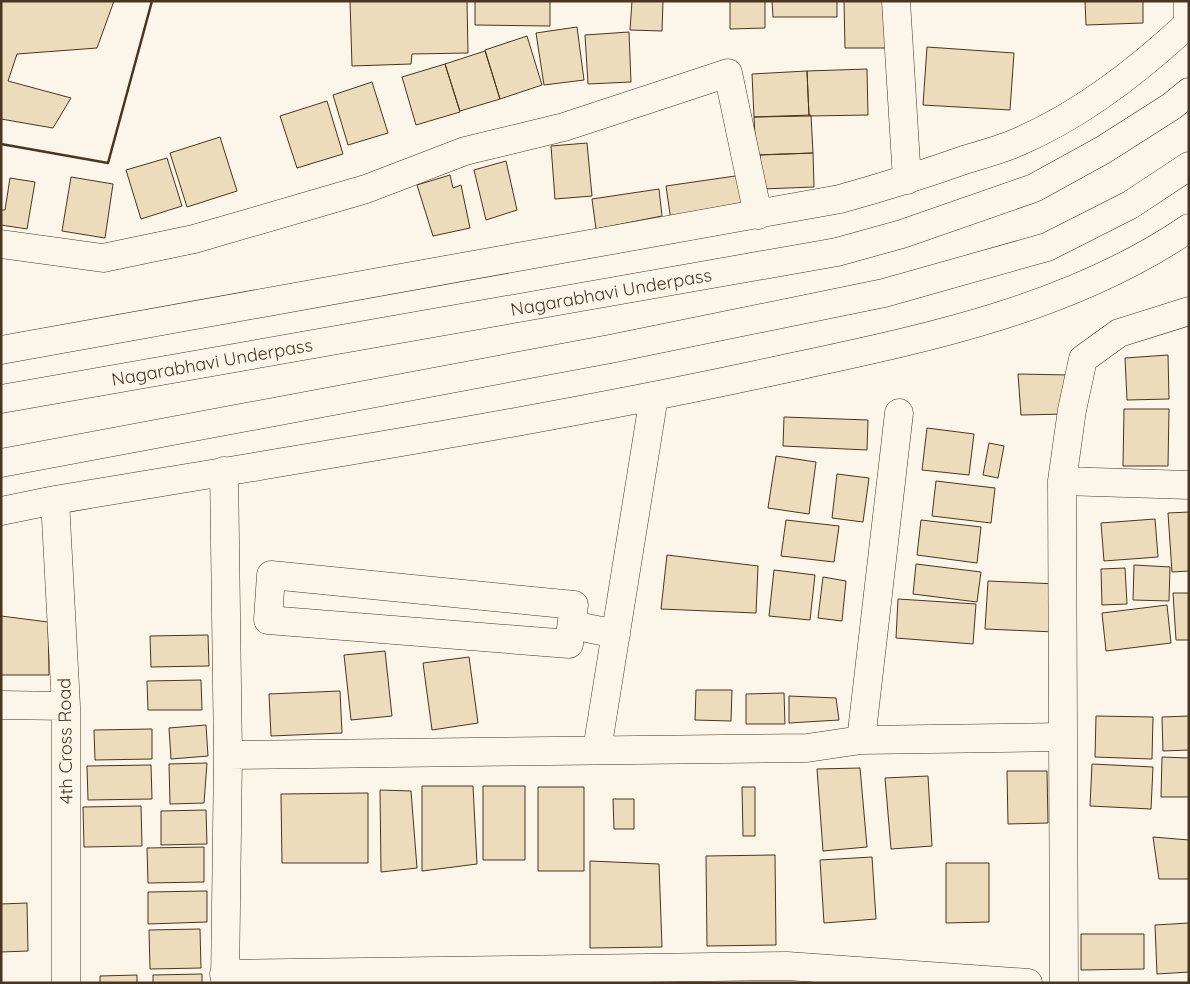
<svg xmlns="http://www.w3.org/2000/svg" width="1190" height="984" font-family="Quicksand,sans-serif">
	<style>
		.building { fill: #ecdcbc; stroke: #4a3520 }
		.lines { fill: none; stroke-linecap: round; stroke-linejoin: round }
		.minor-casing { stroke: #4a3520; stroke-width: 29 }
		.major-casing { stroke: #4a3520; stroke-width: 29 }
		.highway-casing { stroke: #4a3520; stroke-width: 29 }
		.minor { stroke: #fbf6e9; stroke-width: 28 }
		.major { stroke: #fbf6e9; stroke-width: 28 }
		.highway { stroke: #fbf6e9; stroke-width: 28 }
		.wall { stroke: #4a3520; stroke-width: 2.5 }
		.labels { text-anchor: middle; dominant-baseline: central; stroke-width: 4; stroke-linejoin: round; paint-order: stroke }
		.street-label { font-size: 18px; fill: #4a3520; stroke: #fbf6e9 }
	</style>
	<rect width="100%" height="100%" fill="#fbf6e9"/>
	<path class="building" d="M 1,1 L 114,1 L 97,48 L 17,54 L 8,81 L 71,98 L 53,128 L 1,119 Z
		M 350,1 L 467,1 L 468,53 L 412,54 L 411,64 L 352,66 Z
		M 475,1 L 550,1 L 550,26 L 475,25 Z
		M 632,1 L 663,1 L 662,31 L 630,30 Z
		M 730,1 L 765,1 L 765,28 L 730,29 Z
		M 772,1 L 837,1 L 837,17 L 773,17 Z
		M 844,1 L 887,1 L 888,48 L 845,48 Z
		M 1085,1 L 1143,1 L 1143,23 L 1086,25 Z
		M 577,27 L 584,80 L 544,85 L 536,33 Z
		M 629,32 L 631,82 L 588,84 L 585,35 Z
		M 527,36 L 542,85 L 500,99 L 485,50 Z
		M 927,47 L 1014,53 L 1010,110 L 923,105 Z
		M 485,51 L 500,99 L 460,111 L 445,64 Z
		M 445,64 L 460,112 L 416,125 L 402,77 Z
		M 867,69 L 868,115 L 809,116 L 807,71 Z
		M 807,71 L 809,116 L 754,117 L 752,74 Z
		M 372,82 L 388,133 L 348,145 L 333,95 Z
		M 327,101 L 343,154 L 297,168 L 280,116 Z
		M 811,115 L 813,153 L 756,155 L 754,117 Z
		M 220,137 L 237,191 L 187,207 L 170,153 Z
		M 587,143 L 592,196 L 555,199 L 551,146 Z
		M 813,153 L 814,187 L 762,189 L 760,155 Z
		M 167,158 L 182,206 L 141,219 L 126,170 Z
		M 506,161 L 517,210 L 486,220 L 474,170 Z
		M 450,175 L 453,188 L 461,185 L 470,228 L 433,236 L 417,185 Z
		M 742,175 L 748,210 L 671,221 L 666,186 Z
		M 71,177 L 113,184 L 105,238 L 62,231 Z
		M 10,178 L 35,182 L 27,229 L 1,225 L 1,210 L 5,210 Z
		M 659,189 L 662,216 L 596,229 L 592,199 Z
		M 1168,355 L 1169,399 L 1127,400 L 1125,358 Z
		M 1018,374 L 1069,375 L 1066,414 L 1021,415 Z
		M 1124,409 L 1169,409 L 1168,466 L 1123,466 Z
		M 784,417 L 868,420 L 867,450 L 783,446 Z
		M 927,428 L 974,434 L 969,475 L 922,470 Z
		M 989,443 L 1004,446 L 998,478 L 983,475 Z
		M 776,456 L 816,462 L 809,514 L 768,508 Z
		M 837,474 L 869,478 L 863,522 L 832,518 Z
		M 936,481 L 995,488 L 991,523 L 932,516 Z
		M 1189,512 L 1189,571 L 1172,572 L 1168,513 Z
		M 1155,519 L 1158,557 L 1104,561 L 1101,523 Z
		M 786,520 L 839,526 L 834,562 L 781,556 Z
		M 921,520 L 981,527 L 977,563 L 917,555 Z
		M 667,555 L 758,566 L 756,613 L 661,609 Z
		M 916,564 L 981,572 L 977,602 L 913,594 Z
		M 1134,565 L 1170,567 L 1169,601 L 1133,600 Z
		M 1125,568 L 1127,604 L 1102,605 L 1101,569 Z
		M 774,570 L 815,575 L 810,620 L 769,616 Z
		M 823,577 L 846,581 L 842,621 L 818,618 Z
		M 988,581 L 1058,584 L 1055,632 L 985,629 Z
		M 1173,593 L 1189,593 L 1189,640 L 1176,640 Z
		M 898,599 L 976,604 L 973,644 L 896,638 Z
		M 1167,605 L 1171,643 L 1106,651 L 1102,613 Z
		M 1,616 L 48,622 L 49,675 L 1,675 Z
		M 208,635 L 209,666 L 151,667 L 150,636 Z
		M 385,651 L 392,716 L 351,720 L 344,655 Z
		M 469,657 L 478,723 L 432,730 L 423,663 Z
		M 201,680 L 202,710 L 148,710 L 147,681 Z
		M 696,690 L 732,690 L 731,721 L 695,720 Z
		M 340,691 L 342,733 L 271,736 L 269,694 Z
		M 784,693 L 785,724 L 746,724 L 746,694 Z
		M 789,696 L 836,698 L 839,720 L 789,723 Z
		M 1096,716 L 1153,717 L 1152,759 L 1095,757 Z
		M 1189,716 L 1189,750 L 1163,751 L 1162,717 Z
		M 206,725 L 208,756 L 171,759 L 169,728 Z
		M 152,729 L 152,759 L 95,760 L 94,730 Z
		M 1162,757 L 1189,758 L 1189,797 L 1161,797 Z
		M 207,763 L 204,803 L 170,804 L 169,764 Z
		M 1092,764 L 1153,767 L 1151,809 L 1090,806 Z
		M 151,765 L 152,799 L 88,800 L 87,766 Z
		M 860,768 L 867,847 L 823,851 L 817,769 Z
		M 1007,771 L 1047,771 L 1048,823 L 1008,824 Z
		M 928,776 L 932,846 L 891,849 L 885,778 Z
		M 422,786 L 473,786 L 477,864 L 422,871 Z
		M 483,786 L 525,786 L 525,860 L 483,860 Z
		M 538,787 L 584,787 L 584,871 L 538,871 Z
		M 742,787 L 755,787 L 755,836 L 743,836 Z
		M 380,790 L 411,791 L 417,868 L 381,872 Z
		M 368,793 L 368,863 L 282,863 L 281,794 Z
		M 613,799 L 634,799 L 634,829 L 614,829 Z
		M 141,806 L 142,846 L 84,847 L 83,807 Z
		M 206,810 L 207,844 L 161,845 L 161,811 Z
		M 1153,837 L 1189,840 L 1189,879 L 1159,879 Z
		M 204,847 L 204,882 L 148,883 L 147,848 Z
		M 775,855 L 776,945 L 707,946 L 706,856 Z
		M 872,857 L 876,919 L 824,923 L 820,860 Z
		M 590,861 L 659,864 L 662,947 L 590,948 Z
		M 946,863 L 989,863 L 989,922 L 946,923 Z
		M 207,891 L 207,922 L 148,924 L 148,892 Z
		M 27,903 L 28,951 L 1,952 L 1,904 Z
		M 1189,923 L 1189,972 L 1157,974 L 1155,925 Z
		M 200,929 L 201,968 L 150,969 L 149,930 Z
		M 1081,934 L 1144,934 L 1144,969 L 1081,970 Z
		M 202,974 L 202,983 L 153,983 L 153,975 Z
		M 137,975 L 137,983 L 100,983 L 100,976 Z"/>
	<g class="lines">
		<g class="minor-casing">
			<path id="minor" d="M 896,1 L 907,180
				M 1,244 L 103,258 L 194,239 L 366,189 L 465,151 L 564,127 L 728,73 L 758,215
				M 1,350 L 840,199 C 883,187 925,174 967,159 C 984,154 1002,149 1018,142 C 1081,115 1139,70 1189,23
				M 224,471 L 228,755 L 225,983
				M 1062,481 L 1189,485
				M 55,500 L 66,706 L 66,983
				M 1,511 L 55,500 C 287,461 521,425 751,376 C 901,343 1060,316 1189,228
				M 271,575 L 574,605 L 569,644 L 268,620 Z
				M 572,625 L 616,634
				M 1,705 L 66,706
				M 861,740 L 899,413
				M 597,750 L 654,396
				M 228,755 L 807,748 L 861,740 L 1062,737
				M 224,974 L 787,966 L 1028,983
				M 1064,983 L 1062,481 L 1072,410 L 1083,359 L 1119,333 L 1189,311"/>
		</g>
		<g class="major-casing">
			<path id="major" d="M 1188,24 L 1188,1"/>
		</g>
		<g class="highway-casing">
			<path id="highway" d="M 1,399 L 837,252 L 902,234 L 1034,188 L 1103,150 L 1172,106 L 1189,92
				M 1,463 L 610,349 L 884,293 L 1047,247 L 1130,205 L 1189,166"/>
		</g>
		<use href="#minor" class="minor"/>
		<use href="#major" class="major"/>
		<use href="#highway" class="highway"/>
		<path class="wall" d="M 1,144 L 108,163 L 152,1"/>
	</g>
	<g class="labels">
		<g class="street-label">
			<text transform="translate(611 292) rotate(-10)">Nagarabhavi Underpass</text>
			<text transform="translate(212 362) rotate(-10)">Nagarabhavi Underpass</text>
			<text transform="translate(65 741) rotate(-91)">4th Cross Road</text>
		</g>
	</g>
	<rect width="1190" height="984" fill="none" stroke="#4a3520" stroke-width="5"/>
</svg>
